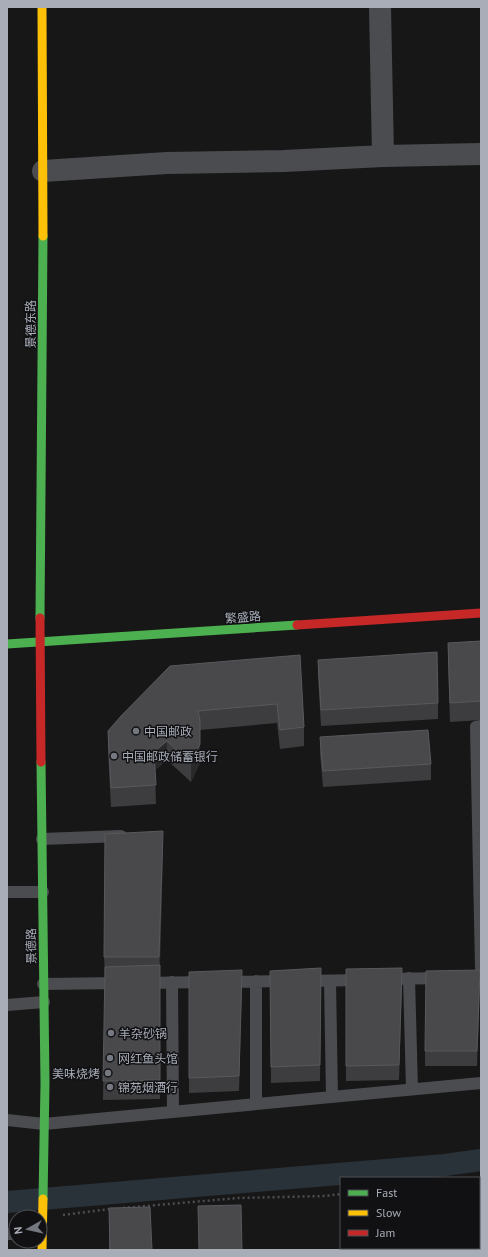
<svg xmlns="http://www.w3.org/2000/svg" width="488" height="1257" font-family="'PT Sans','Noto Sans SC',sans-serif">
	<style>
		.built { fill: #212123 }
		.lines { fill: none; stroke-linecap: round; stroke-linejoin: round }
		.canal { stroke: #2a3239; stroke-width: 22 }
		.path { stroke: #4d4e52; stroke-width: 2.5; stroke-dasharray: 2 3; stroke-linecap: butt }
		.lane { stroke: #4b4c50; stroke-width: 12 }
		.street { stroke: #4b4c50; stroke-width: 22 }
		.fast { stroke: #4caf50; stroke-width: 9 }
		.slow { stroke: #ffc107; stroke-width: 9 }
		.jam { stroke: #c62828; stroke-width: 9 }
		.wall { fill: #3d3d3f }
		.shaded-wall { fill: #29292a }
		.building { fill: #49494c; stroke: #58595d }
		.poi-dot { fill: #757880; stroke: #111113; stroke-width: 1.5 }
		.labels { text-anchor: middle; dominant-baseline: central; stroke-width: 3; stroke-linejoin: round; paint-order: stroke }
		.street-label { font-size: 12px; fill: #a8adb8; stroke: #111113 }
		.poi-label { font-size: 12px; fill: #a8adb8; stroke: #111113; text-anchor: start }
	</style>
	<rect width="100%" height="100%" fill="#171717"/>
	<path class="built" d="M 481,1197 L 481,1250 L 472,1250 L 471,1248 L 479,1248 L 479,1198 Z"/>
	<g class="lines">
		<path class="canal" d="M 7,1202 L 445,1165 L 481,1160"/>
		<path class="path" d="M 479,1181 L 481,1181
			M 123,1208 L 238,1198 L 325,1196 L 341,1194
			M 63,1215 L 110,1209"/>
		<path class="lane" d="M 481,726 L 476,727 L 481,967
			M 42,839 L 121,836
			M 7,892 L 43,892
			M 409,978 L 412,1089
			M 387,979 L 442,978
			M 305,981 L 362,980
			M 330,981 L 332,1097
			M 172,982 L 173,1112
			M 227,982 L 286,981
			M 145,983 L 204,982
			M 43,984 L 120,983
			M 7,1005 L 44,1002
			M 256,1104 L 256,981
			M 7,1120 L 44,1124 L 481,1083
			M 7,1234 L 16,1234"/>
		<path class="street" d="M 380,7 L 383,156
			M 43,171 L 167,163 L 284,161 L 383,156 L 481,154"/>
		<path class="fast" d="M 40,618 L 43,236
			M 7,644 L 297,625
			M 41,762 L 45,1083 L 43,1199"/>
		<path class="slow" d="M 42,7 L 43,236
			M 42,1250 L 43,1199"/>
		<path class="jam" d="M 40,618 L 41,762
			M 297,625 L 481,613"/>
	</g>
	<path class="wall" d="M 481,641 L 481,720 L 450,722 L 448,662 L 448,643 Z
		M 300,655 L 304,727 L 304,746 L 280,749 L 277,723 L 200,730 L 200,763 L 191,782 L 167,760 L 155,770 L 156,804 L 111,807 L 108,750 L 108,731 Z
		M 318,660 L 438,703 L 438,719 L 321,726 L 318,676 Z
		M 320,737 L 431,764 L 431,780 L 323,787 L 320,753 Z
		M 163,850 L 160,965 L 160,1099 L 103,1100 L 105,976 L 104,957 Z
		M 321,968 L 320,1081 L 271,1083 L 270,971 Z
		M 346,969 L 402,984 L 399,1080 L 346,1081 Z
		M 189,972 L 242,986 L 239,1091 L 189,1093 Z
		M 480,986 L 477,1066 L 425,1066 L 425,1051 Z
		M 109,1208 L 152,1250 L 109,1250 Z"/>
	<path class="shaded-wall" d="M 167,741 L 167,760 L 154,771 L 154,752 Z
		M 200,744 L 200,763 L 191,782 L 191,763 Z
		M 163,831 L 163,850 L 159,976 L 159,957 Z
		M 402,968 L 402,984 L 399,1080 L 399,1065 Z
		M 242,970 L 242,986 L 239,1091 L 239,1076 Z
		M 480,970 L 480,986 L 477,1066 L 477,1051 Z"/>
	<path class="building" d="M 481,641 L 481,701 L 450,703 L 448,643 Z
		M 437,652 L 438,703 L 321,710 L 318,660 Z
		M 300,655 L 304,727 L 280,730 L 277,704 L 198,711 L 200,720 L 200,744 L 191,763 L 167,741 L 154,752 L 156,785 L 111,788 L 108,731 L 121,716 L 170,666 Z
		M 428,730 L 431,764 L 323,771 L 320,737 Z
		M 163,831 L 159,957 L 104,957 L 105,834 Z
		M 160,965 L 160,1080 L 103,1081 L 105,967 Z
		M 321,968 L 320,1065 L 271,1067 L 270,971 Z
		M 402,968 L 399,1065 L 346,1066 L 346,969 Z
		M 242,970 L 239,1076 L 189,1078 L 189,972 Z
		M 480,970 L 477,1051 L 425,1051 L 426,971 Z
		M 241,1205 L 242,1250 L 199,1250 L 198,1206 Z
		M 150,1207 L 152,1250 L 110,1250 L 109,1208 Z"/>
	<g class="poi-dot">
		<circle cx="136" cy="731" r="4"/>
		<circle cx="114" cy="756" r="4"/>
		<circle cx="111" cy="1033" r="4"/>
		<circle cx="110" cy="1058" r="4"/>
		<circle cx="108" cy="1073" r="4"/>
		<circle cx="110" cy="1087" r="4"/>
	</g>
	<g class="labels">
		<g class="street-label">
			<text transform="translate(30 324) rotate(-90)">景德东路</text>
			<text transform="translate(243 617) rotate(-4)">繁盛路</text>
			<text transform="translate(31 946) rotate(-91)">景德路</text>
		</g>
		<g class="poi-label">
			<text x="144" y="731">中国邮政</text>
			<text x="122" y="756">中国邮政储蓄银行</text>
			<text x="119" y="1033">羊杂砂锅</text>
			<text x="118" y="1058">网红鱼头馆</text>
			<text x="100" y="1073" text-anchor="end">美味烧烤</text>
			<text x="118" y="1087">锦苑烟酒行</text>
		</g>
	</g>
	<rect width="488" height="1257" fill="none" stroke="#a8adb8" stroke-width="16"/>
	<rect x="340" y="1177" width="140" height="72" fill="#111113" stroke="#4d4f55"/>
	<rect x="348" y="1190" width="20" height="6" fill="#4caf50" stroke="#4d4f55"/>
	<text x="376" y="1197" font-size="12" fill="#a8adb8">Fast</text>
	<rect x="348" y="1210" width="20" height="6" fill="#ffc107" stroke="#4d4f55"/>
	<text x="376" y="1217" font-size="12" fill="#a8adb8">Slow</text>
	<rect x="348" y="1230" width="20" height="6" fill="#c62828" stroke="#4d4f55"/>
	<text x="376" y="1237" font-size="12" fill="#a8adb8">Jam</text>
	<g transform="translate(28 1229) rotate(262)"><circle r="19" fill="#111113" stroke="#4d4f55"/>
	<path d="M0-3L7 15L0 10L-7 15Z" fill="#757880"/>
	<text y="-6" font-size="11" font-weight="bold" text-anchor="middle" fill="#a8adb8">N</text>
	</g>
</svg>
